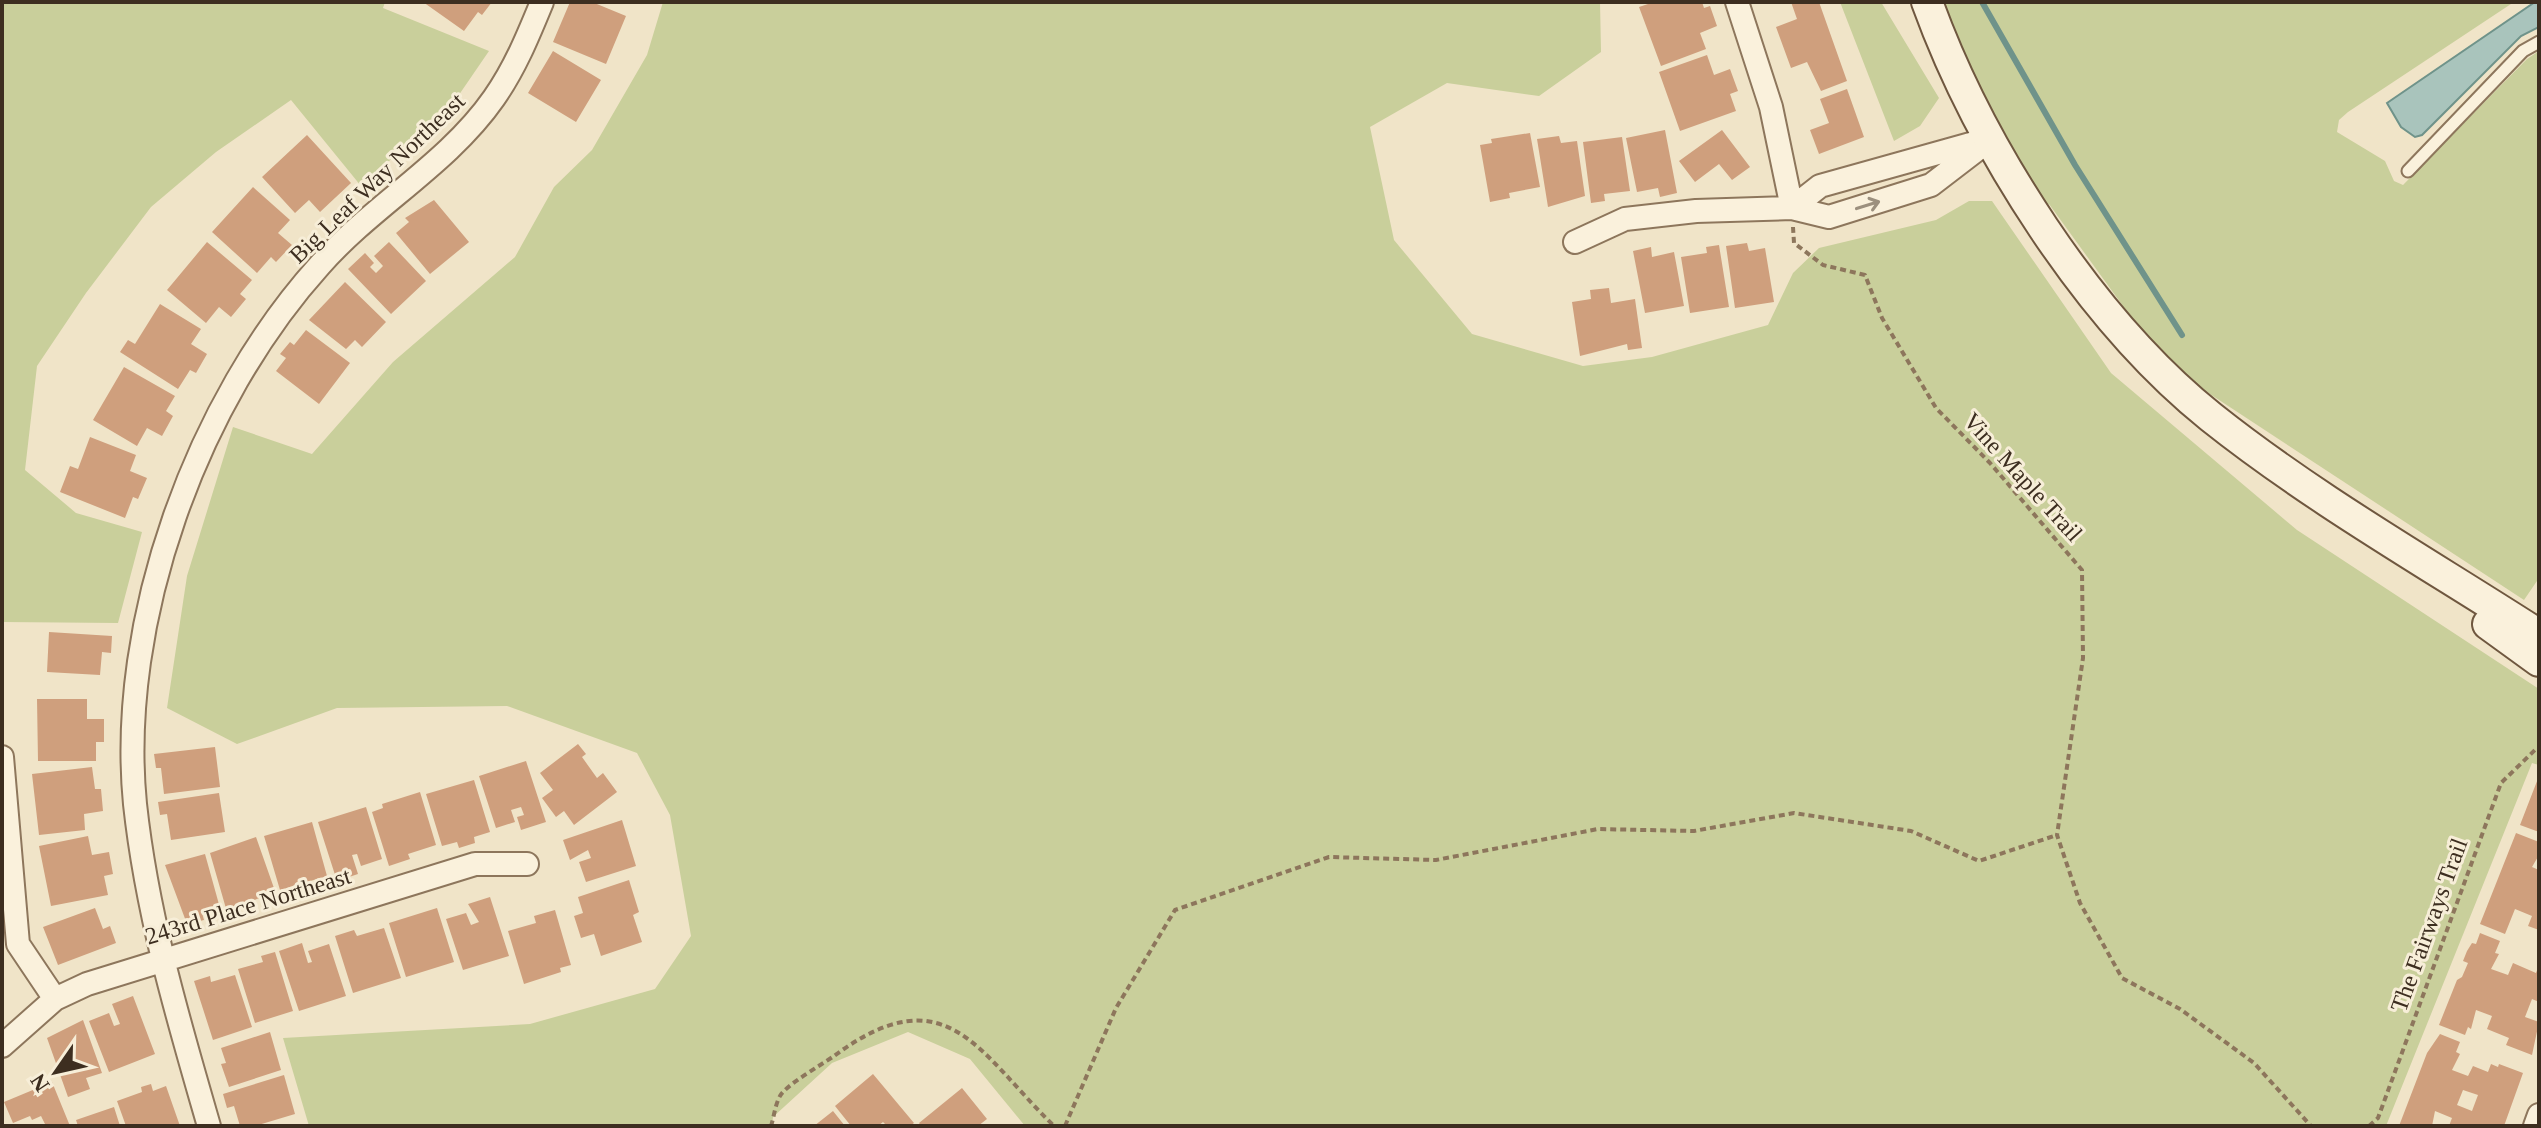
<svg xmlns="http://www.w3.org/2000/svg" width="2541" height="1128" font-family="'Times New Roman',serif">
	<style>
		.green { fill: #c9cf9b }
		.water { fill: #a9c4bc; stroke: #6f938a; stroke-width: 2 }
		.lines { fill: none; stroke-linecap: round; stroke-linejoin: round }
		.stream { stroke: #6f938a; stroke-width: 6 }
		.building { fill: #cf9f7d; fill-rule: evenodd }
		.service-casing { stroke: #8d765c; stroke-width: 15 }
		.minor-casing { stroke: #8d765c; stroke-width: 26 }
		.secondary-casing { stroke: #6f573f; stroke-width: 34 }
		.path { stroke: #8d765c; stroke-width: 4; stroke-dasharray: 6 4; stroke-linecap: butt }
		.service { stroke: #faf1dc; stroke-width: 11 }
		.minor { stroke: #faf1dc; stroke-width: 22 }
		.secondary { stroke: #faf1dc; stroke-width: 30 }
		.oneway { stroke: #9c907e }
		.labels { text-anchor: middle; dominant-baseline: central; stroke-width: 6; stroke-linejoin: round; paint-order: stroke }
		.street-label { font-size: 24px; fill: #3d2e20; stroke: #f7eed8 }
	</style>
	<rect width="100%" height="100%" fill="#f0e4c8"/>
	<path class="green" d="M 2,2 L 385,2 L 383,8 L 489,51 L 452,105 L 361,186 L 291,100 L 216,152 L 151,207 L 86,293 L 37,366 L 25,470 L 76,513 L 142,532 L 118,623 L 2,622 Z
		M 663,2 L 1600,2 L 1601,52 L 1539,96 L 1447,83 L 1370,127 L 1394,240 L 1472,334 L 1583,366 L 1652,357 L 1768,325 L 1793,273 L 1819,248 L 1936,220 L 1969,201 L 1992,201 L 2111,373 L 2297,530 L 2539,689 L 2539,765 L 2532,763 L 2386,1126 L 1025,1126 L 970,1059 L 908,1032 L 832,1063 L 773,1117 L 772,1126 L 309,1126 L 283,1038 L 530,1024 L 655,989 L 691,936 L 670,815 L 637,753 L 507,706 L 337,708 L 237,744 L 167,708 L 187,576 L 233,427 L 312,454 L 393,362 L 515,257 L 554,187 L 592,150 L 647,55 Z
		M 1840,2 L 1881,2 L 1939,98 L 1920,126 L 1894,141 Z
		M 1927,2 L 2514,2 L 2348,112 L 2339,120 L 2337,132 L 2385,161 L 2394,181 L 2403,185 L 2527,59 L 2539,51 L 2539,578 L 2524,600 L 2181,375 L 2152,346 L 2049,204 L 2036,213 Z"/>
	<path class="water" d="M 2535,2 L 2539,2 L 2539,27 L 2521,36 L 2422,135 L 2415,137 L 2401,127 L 2387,103 Z"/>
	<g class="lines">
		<path class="stream" d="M 1982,2 L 2075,165 L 2182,335"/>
	</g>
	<path class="building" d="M 423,2 L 492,2 L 482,15 L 478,12 L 464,31 Z
		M 570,2 L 592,2 L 626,16 L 606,64 L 553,42 Z
		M 1654,2 L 1702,2 L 1704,8 L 1710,6 L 1717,26 L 1700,33 L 1706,49 L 1661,66 L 1639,7 Z
		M 1791,2 L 1819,2 L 1847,81 L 1821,91 L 1807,62 L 1791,68 L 1776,27 L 1797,19 Z
		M 553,51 L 601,80 L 576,122 L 528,93 Z
		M 1707,55 L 1714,75 L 1730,69 L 1738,91 L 1730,94 L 1736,111 L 1680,131 L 1659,72 Z
		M 1847,89 L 1864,137 L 1819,154 L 1810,130 L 1829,123 L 1820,99 Z
		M 1665,130 L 1677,193 L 1660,197 L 1658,188 L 1637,192 L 1626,138 Z
		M 1722,130 L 1750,167 L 1732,180 L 1719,164 L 1695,182 L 1679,161 Z
		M 1530,133 L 1540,187 L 1509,193 L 1510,198 L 1490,202 L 1480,145 L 1492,143 L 1491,139 Z
		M 307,135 L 351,183 L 320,212 L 309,200 L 295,213 L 262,177 Z
		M 1559,136 L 1561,143 L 1577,141 L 1585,196 L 1548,207 L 1537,139 Z
		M 1622,137 L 1630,191 L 1604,194 L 1605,201 L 1591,203 L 1583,142 Z
		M 253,187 L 290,220 L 278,233 L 292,245 L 276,262 L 271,257 L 257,273 L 212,232 Z
		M 434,200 L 469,242 L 430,274 L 396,233 L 409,222 L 405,218 Z
		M 207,242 L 252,280 L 240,294 L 246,299 L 231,317 L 219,307 L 206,323 L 167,290 Z
		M 389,242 L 426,281 L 391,314 L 348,269 L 365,253 L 374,263 L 370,267 L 376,273 L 383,266 L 374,256 Z
		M 1747,243 L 1749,251 L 1765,248 L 1774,302 L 1735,308 L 1726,246 Z
		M 1719,245 L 1729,307 L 1690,313 L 1681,257 L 1707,253 L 1706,247 Z
		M 1651,247 L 1652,257 L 1674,252 L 1684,306 L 1645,313 L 1633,251 Z
		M 345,282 L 386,322 L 362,347 L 355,340 L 346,349 L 309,320 Z
		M 1609,288 L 1611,303 L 1635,299 L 1642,348 L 1628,350 L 1627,344 L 1580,356 L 1572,302 L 1591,299 L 1590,290 Z
		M 160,304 L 201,329 L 191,344 L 207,354 L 196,373 L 190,370 L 178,389 L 120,352 L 128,340 L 135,344 Z
		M 306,330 L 350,363 L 319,404 L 276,371 L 286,358 L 280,354 L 290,342 L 294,345 Z
		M 124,367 L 175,396 L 166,411 L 173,416 L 162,436 L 147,428 L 137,446 L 93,420 Z
		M 90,437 L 136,455 L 130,471 L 147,478 L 138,499 L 133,497 L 125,518 L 60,492 L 70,466 L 78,469 Z
		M 49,632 L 112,636 L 111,653 L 102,652 L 100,675 L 47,672 Z
		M 37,699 L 87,699 L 87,719 L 104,719 L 104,742 L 96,742 L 96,761 L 38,761 Z
		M 578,744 L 586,754 L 582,757 L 597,778 L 603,773 L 617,792 L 574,825 L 564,811 L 556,817 L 542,798 L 553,790 L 540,773 Z
		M 215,747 L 220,787 L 164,794 L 161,768 L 156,768 L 154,754 Z
		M 526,761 L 546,822 L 521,830 L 517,817 L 524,815 L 521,807 L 511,810 L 515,822 L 496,828 L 479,776 Z
		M 92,767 L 95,789 L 101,789 L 103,811 L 84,814 L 85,830 L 39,835 L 32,774 Z
		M 2539,776 L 2539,832 L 2520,825 Z
		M 474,780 L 490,832 L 474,837 L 475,843 L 459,848 L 457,842 L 442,846 L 426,794 Z
		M 420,792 L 436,845 L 408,854 L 410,859 L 389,866 L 372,812 L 383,808 L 382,804 Z
		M 219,793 L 225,832 L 171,840 L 167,814 L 160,815 L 158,802 Z
		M 366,807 L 382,859 L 361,866 L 357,854 L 352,855 L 358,874 L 337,881 L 318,822 Z
		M 622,820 L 636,866 L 586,882 L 579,862 L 591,858 L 588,850 L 570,860 L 563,840 Z
		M 312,822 L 327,876 L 280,890 L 264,836 Z
		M 2516,833 L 2539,842 L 2539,855 L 2532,867 L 2539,870 L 2539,930 L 2528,926 L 2532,916 L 2515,909 L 2505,934 L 2480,924 Z
		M 88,836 L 92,855 L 109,852 L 113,874 L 104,876 L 108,895 L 51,906 L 39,846 Z
		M 256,837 L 275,891 L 227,912 L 210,853 Z
		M 205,854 L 220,908 L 202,913 L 204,920 L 187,924 L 165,865 Z
		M 629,880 L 639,912 L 633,915 L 642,942 L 601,956 L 594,934 L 581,938 L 574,916 L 583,913 L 578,897 Z
		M 490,897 L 509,956 L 463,970 L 446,919 L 466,913 L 471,925 L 479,922 L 468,904 Z
		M 95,908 L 103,929 L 110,926 L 116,943 L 58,965 L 43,927 Z
		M 437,908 L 454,962 L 406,977 L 389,923 Z
		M 555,910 L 571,965 L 560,968 L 561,972 L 524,984 L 508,931 L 536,923 L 534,916 Z
		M 384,928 L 401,978 L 353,993 L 335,936 L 354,930 L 357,936 Z
		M 2480,933 L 2500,941 L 2495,953 L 2499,954 L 2491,969 L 2508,975 L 2513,963 L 2536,973 L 2539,965 L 2539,1002 L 2532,999 L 2525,1017 L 2539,1022 L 2532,1055 L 2506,1045 L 2509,1038 L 2487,1029 L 2492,1016 L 2476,1010 L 2471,1029 L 2468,1027 L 2465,1035 L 2439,1025 L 2457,980 L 2462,977 L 2468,963 L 2463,961 L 2467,951 L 2472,943 L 2476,944 Z
		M 302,943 L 308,963 L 312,962 L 308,951 L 329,944 L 346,996 L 299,1011 L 279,951 Z
		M 275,952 L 293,1011 L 255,1023 L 238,969 L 263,962 L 261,956 Z
		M 235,975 L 252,1027 L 213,1040 L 194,981 L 210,976 L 211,982 Z
		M 133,996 L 155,1054 L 109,1072 L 89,1021 L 109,1013 L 114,1026 L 120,1024 L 112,1004 Z
		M 83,1020 L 102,1073 L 86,1078 L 90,1089 L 68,1097 L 47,1038 Z
		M 270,1032 L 281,1070 L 229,1087 L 221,1064 L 226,1063 L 221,1048 Z
		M 2440,1034 L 2460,1042 L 2456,1052 L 2460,1054 L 2452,1070 L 2468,1076 L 2473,1066 L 2488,1072 L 2491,1064 L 2498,1067 L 2499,1064 L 2523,1073 L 2504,1126 L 2449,1126 L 2452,1118 L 2435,1111 L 2432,1126 L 2399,1126 L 2427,1053 ZM 2463,1090 L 2478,1095 L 2472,1111 L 2457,1105 Z
		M 873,1074 L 914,1123 L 910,1126 L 887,1126 L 883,1122 L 878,1126 L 851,1126 L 835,1106 Z
		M 284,1075 L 295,1114 L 255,1126 L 240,1126 L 234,1106 L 227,1108 L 223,1094 Z
		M 52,1082 L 70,1126 L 46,1126 L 41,1116 L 32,1120 L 30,1116 L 13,1123 L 4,1102 Z
		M 151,1084 L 153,1091 L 166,1086 L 180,1126 L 126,1126 L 117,1101 L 142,1092 L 141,1087 Z
		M 962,1088 L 987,1119 L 978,1126 L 921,1126 L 919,1123 Z
		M 114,1107 L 120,1126 L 78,1126 L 76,1120 Z
		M 833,1111 L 845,1126 L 814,1126 Z"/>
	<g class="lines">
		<g class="service-casing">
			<path id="service" d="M 2408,171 L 2523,51 L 2539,42"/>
		</g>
		<g class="minor-casing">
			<path id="minor" d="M 1737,2 L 1771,107 L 1792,208
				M 1792,208 L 1820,186 L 1981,141
				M 1575,242 L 1625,219 L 1696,211 L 1792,208 L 1829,217 L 1931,185 L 1991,139
				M 2,757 L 18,944 L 55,999
				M 2,1046 L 55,999 L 87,984 L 475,864 L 527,864
				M 209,1126 C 178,1019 147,915 135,804 C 117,621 197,401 320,265 C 373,205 448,164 494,98 C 515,68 528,36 542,2
				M 2535,1126 L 2539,1115"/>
		</g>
		<g class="secondary-casing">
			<path id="secondary" d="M 1927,2 C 1980,148 2090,320 2211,417 C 2314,499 2429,564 2539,635
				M 2488,624 L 2539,661"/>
		</g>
		<path class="path" d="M 1793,227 L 1794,243 L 1823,265 L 1865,275 L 1882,318 L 1936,408 L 1990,463 L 2082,570 L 2083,658 L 2057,835 L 2080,903 L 2122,978 L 2180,1009 L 2254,1063 L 2311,1126
			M 771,1126 C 774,1117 775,1105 780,1096 C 786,1085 821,1065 834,1056 C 946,973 978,1052 1054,1126
			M 1065,1126 L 1116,1008 L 1175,910 L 1329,857 L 1436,860 L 1598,829 L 1694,831 L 1794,813 L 1911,831 L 1979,861 L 2057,835
			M 2369,1126 L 2378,1118 L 2501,783 L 2536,749 L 2539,750"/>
		<use href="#service" class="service"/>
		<use href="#minor" class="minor"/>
		<use href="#secondary" class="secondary"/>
	</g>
	<defs><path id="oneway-shaft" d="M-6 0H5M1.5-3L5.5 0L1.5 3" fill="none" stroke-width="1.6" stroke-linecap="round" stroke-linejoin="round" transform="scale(2)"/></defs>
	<use class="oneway" href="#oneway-shaft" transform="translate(1868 205) rotate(-17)"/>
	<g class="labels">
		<g class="street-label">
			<text transform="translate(377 178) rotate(-44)">Big Leaf Way Northeast</text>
			<text transform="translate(2023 477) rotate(48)">Vine Maple Trail</text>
			<text transform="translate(248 906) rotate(-17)">243rd Place Northeast</text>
			<text transform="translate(2429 925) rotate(-70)">The Fairways Trail</text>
		</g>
	</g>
	<rect width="2541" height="1128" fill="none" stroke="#3d2e20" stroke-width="8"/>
	<g transform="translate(56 1072) rotate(236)" stroke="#f7eed8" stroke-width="6" paint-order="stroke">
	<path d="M0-6L14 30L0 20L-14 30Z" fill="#3d2e20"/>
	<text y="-12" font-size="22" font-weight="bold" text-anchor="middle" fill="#3d2e20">N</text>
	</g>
</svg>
